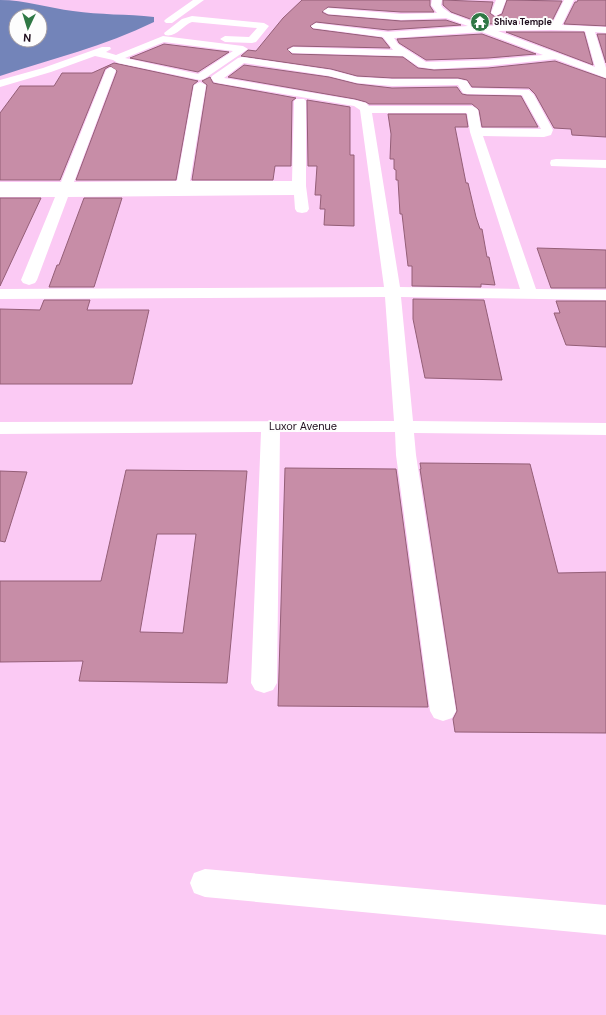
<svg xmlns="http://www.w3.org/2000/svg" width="606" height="1015" font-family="'DM Sans',sans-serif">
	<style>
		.water { fill: #7384b9; fill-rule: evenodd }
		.building { fill: #c78da7; stroke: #945e77; fill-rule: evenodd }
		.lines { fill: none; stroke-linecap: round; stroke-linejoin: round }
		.minor { fill: #fff; fill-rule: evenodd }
		.labels { text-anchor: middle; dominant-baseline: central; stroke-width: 4; stroke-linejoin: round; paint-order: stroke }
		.far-poi-label { font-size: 9px; font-weight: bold; fill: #1f0e1d; stroke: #fdfdfd; text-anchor: start }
		.street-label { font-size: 11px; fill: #1f0e1d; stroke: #fdfdfd }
	</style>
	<rect width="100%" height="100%" fill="#fbcaf4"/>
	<path class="water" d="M 0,0 C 25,0 49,8 73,11 C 100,15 127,14 154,17 L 154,22 C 105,46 51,59 0,76 ZM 16,16 L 40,16 L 40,40 L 16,40 Z"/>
	<path class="building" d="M 302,0 L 430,0 L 430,6 L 434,12 L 401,12 L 328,7 L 322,12 L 328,15 L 401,21 L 446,20 L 461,25 L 388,30 L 316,22 L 310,26 L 313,29 L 382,38 L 390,48 L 293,46 L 287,49 L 292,54 L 403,57 L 418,68 L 434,70 L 488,68 L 555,61 L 606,79 L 606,137 L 572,135 L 571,129 L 554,128 L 535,94 L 529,88 L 472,87 L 467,80 L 458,78 L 392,78 L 357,76 L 331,69 L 241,56 L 248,50 L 256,51 L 283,18 Z
		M 443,0 L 493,2 L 490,13 L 495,17 L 502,14 L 507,0 L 562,1 L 551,23 L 484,24 L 451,12 L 443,5 Z
		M 578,0 L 606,0 L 606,26 L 564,24 L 575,2 L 577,2 Z
		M 506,32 L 584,32 L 593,65 Z
		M 482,34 L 536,54 L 488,58 L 426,60 L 399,43 L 397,39 Z
		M 597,34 L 606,34 L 606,63 Z
		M 164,44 L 229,52 L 198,72 L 130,58 Z
		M 114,63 L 198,81 L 193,85 L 176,180 L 76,180 L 117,71 L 110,66 L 105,69 L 60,180 L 0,180 L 0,113 L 20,86 L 54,86 L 62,73 L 92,73 Z
		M 244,65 L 329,77 L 357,84 L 392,88 L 457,87 L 462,94 L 467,95 L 521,96 L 538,127 L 482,127 L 479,110 L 472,104 L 369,104 L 366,102 L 355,99 L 228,77 Z
		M 210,77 L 213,83 L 218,84 L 296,98 L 292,101 L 291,166 L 275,166 L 273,180 L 192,180 L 207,85 L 202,81 Z
		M 307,100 L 350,107 L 350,155 L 354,155 L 354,226 L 324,225 L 325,209 L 320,209 L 321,195 L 315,195 L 317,166 L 308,166 Z
		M 388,114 L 466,114 L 468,127 L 455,127 L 466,183 L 468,183 L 476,217 L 480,229 L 482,229 L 487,257 L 489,257 L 495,285 L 481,284 L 481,287 L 412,286 L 412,266 L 408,266 L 402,214 L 400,214 L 398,180 L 396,180 L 396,170 L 394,169 L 394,159 L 390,159 L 391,134 Z
		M 0,198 L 41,198 L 0,286 Z
		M 84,198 L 122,198 L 94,287 L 49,287 L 57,265 L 59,265 Z
		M 537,248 L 606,250 L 606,288 L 551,288 Z
		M 413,299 L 484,300 L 502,380 L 425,378 L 413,319 Z
		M 44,300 L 90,300 L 87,310 L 149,310 L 132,384 L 0,384 L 0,309 L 40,310 Z
		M 556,301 L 606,301 L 606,347 L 566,345 L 554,313 L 560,313 Z
		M 420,463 L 530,464 L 558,573 L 606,572 L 606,733 L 455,732 L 453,719 L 457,711 L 420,469 L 421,469 Z
		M 285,468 L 396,469 L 428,707 L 278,706 Z
		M 126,470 L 247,471 L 227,683 L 79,681 L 83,661 L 0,662 L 0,581 L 101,581 ZM 157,534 L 196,534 L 183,633 L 140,632 Z
		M 0,471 L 27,472 L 5,542 L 0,541 Z"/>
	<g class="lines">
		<path class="minor" d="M 193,0 L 204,0 L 172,23 L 166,23 L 164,21 L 166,19 Z
			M 432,0 L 442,0 L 441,5 L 443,8 L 450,13 L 484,26 L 552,24 L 564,0 L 574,0 L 562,25 L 606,27 L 606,33 L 595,32 L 606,68 L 606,78 L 555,59 L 488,66 L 434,69 L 419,67 L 403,56 L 293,53 L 288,50 L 293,47 L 393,50 L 383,37 L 313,28 L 311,26 L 316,23 L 388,32 L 468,26 L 446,18 L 401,20 L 328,14 L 323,11 L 328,8 L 401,14 L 437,13 L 431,5 ZM 551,30 L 585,31 L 595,67 L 498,31 ZM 482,32 L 543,55 L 488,60 L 426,62 L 398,44 L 394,38 Z
			M 496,0 L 506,0 L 501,13 L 496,16 L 491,13 Z
			M 192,16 L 264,23 L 269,26 L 256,42 L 252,43 L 225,42 L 220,39 L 225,36 L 249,37 L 257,28 L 192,22 C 183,25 176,38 165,35 L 164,33 L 182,19 Z
			M 163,36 L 243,46 L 248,49 L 204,79 L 200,80 L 118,63 L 113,60 L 95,56 L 51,72 L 0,87 L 0,80 L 43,68 L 102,47 L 110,47 L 111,49 L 106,52 L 116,55 ZM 164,42 L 233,51 L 198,74 L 125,58 Z
			M 242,57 L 331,70 L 357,77 L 392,79 L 458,79 L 467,81 L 471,88 L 529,90 L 534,95 L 553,130 L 551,135 L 544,137 L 483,136 L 536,289 L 606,290 L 606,300 L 401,297 L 413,421 L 606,423 L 606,435 L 414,433 L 416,455 L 456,711 L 452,718 L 443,721 L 434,718 L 430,711 L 396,455 L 395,432 L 280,432 L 277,683 L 273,690 L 264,693 L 255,690 L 251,683 L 261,432 L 0,434 L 0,422 L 394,421 L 385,297 L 0,299 L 0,289 L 384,287 L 360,110 L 354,106 L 218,83 L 214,82 L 211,78 L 212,76 L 238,58 ZM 244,63 L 329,76 L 357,83 L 392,86 L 458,85 L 463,93 L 467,94 L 522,95 L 541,129 L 481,128 L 478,110 L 476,108 L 472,106 L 369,106 L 366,103 L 355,100 L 224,78 ZM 372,113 L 467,113 L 470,132 L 520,289 L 400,287 Z
			M 111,67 L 116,70 L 74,182 L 177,181 L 194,85 L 200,82 L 206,85 L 190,181 L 292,181 L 294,101 L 296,99 L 304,99 L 306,101 L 306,186 L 309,209 L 307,212 L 302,213 L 297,212 L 295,209 L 294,195 L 68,197 L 37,280 L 35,283 L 29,285 L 23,283 L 21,280 L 55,197 L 0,197 L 0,182 L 61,182 L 106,70 Z
			M 556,159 L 606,160 L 606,168 L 551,166 L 550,163 L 551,160 Z
			M 205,869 L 606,905 L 606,935 L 205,897 L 194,893 L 190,883 L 194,873 Z"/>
	</g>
	<defs>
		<g id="temple-disc" transform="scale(1)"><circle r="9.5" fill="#2f7845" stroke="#fdfdfd"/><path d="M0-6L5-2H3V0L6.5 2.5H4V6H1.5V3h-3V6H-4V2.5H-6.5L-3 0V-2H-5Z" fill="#fff"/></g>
	</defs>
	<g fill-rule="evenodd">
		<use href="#temple-disc" x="480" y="22"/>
	</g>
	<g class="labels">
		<g class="far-poi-label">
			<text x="494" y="22">Shiva Temple</text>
		</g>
		<g class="street-label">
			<text x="303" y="426">Luxor Avenue</text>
		</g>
	</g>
	<g transform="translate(28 28) rotate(184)"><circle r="19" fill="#fdfdfd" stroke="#a49da3"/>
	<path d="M0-3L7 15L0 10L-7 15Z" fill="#2f7845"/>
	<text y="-6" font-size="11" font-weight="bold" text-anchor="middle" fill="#1f0e1d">N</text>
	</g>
</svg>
